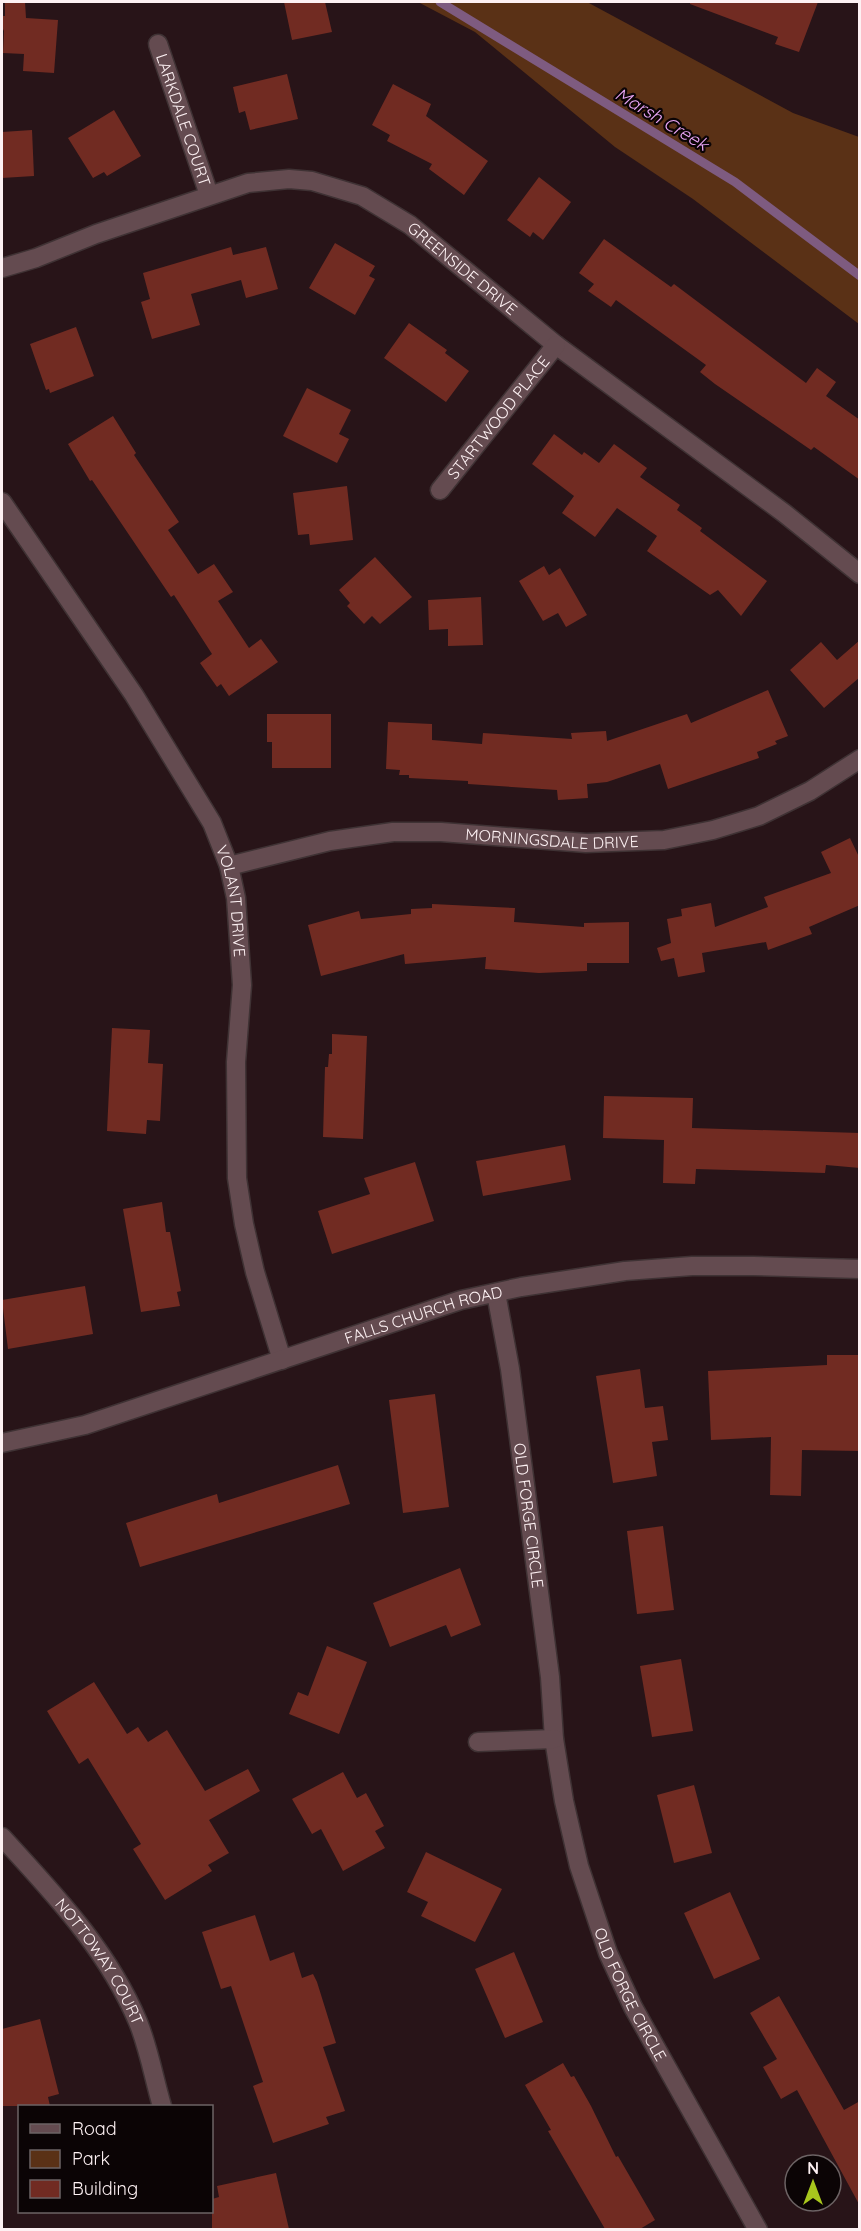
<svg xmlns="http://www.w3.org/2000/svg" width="861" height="2231" font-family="Quicksand,sans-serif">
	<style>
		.green { fill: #5a3116 }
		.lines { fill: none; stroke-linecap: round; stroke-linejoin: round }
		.stream { stroke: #7e5b80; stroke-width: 9 }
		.building { fill: #712b22 }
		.minor-casing { stroke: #3f3234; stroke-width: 21 }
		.minor { stroke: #644b50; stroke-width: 18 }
		.labels { text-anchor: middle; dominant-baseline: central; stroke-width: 4.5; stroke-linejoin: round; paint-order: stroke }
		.street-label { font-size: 16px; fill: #fdf1f3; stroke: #0b0405 }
		.water-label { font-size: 18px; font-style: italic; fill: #e9a5f5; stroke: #0b0405 }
	</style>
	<rect width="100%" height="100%" fill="#281418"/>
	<path class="green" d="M 418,2 L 587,2 L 793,113 L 859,137 L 859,324 L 693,199 L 615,147 L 475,32 Z"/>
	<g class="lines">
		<path class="stream" d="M 440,2 L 735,182 L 860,276"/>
	</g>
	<path class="building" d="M 5,2 L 25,2 L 26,18 L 58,20 L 54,73 L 23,71 L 24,54 L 3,53 L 4,31 L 2,27 L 2,16 L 5,16 Z
		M 284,2 L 325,2 L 332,32 L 292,40 Z
		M 690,2 L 818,2 L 799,52 L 775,44 L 778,37 L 690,4 Z
		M 287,74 L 298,119 L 250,130 L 245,111 L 239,113 L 233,87 Z
		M 393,84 L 431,104 L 426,116 L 488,161 L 464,195 L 429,169 L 432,164 L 387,141 L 390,135 L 372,125 Z
		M 114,110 L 141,156 L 107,176 L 104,172 L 93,178 L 68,138 Z
		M 32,130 L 34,176 L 2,178 L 2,132 Z
		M 539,177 L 571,202 L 543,240 L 533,232 L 530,237 L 507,220 Z
		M 604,239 L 671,287 L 674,284 L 806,383 L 817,368 L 836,382 L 826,396 L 860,420 L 860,480 L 814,447 L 811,450 L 715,384 L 700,372 L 706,365 L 616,300 L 611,307 L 588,291 L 594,284 L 579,273 Z
		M 335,243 L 375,266 L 369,276 L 375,279 L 355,315 L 309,288 Z
		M 231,247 L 233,255 L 266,247 L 278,289 L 246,298 L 241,280 L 191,294 L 200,325 L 152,339 L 141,302 L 150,299 L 143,273 Z
		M 409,323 L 447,350 L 445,353 L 469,371 L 446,402 L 384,358 Z
		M 76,327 L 94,376 L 50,393 L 49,389 L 46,390 L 30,344 Z
		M 307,388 L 351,410 L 339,434 L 349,439 L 337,463 L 283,436 Z
		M 113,416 L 136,453 L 134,455 L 179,522 L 168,530 L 198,574 L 214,564 L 233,592 L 218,601 L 249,648 L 261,639 L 278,662 L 229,696 L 221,684 L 217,687 L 200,663 L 212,654 L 174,595 L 171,597 L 92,480 L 90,481 L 68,444 Z
		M 554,434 L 582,455 L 584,452 L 599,463 L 614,444 L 647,468 L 640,477 L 680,505 L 677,510 L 702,528 L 700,531 L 767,581 L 741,616 L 718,590 L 710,595 L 647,551 L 657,536 L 617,508 L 595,537 L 562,513 L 574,496 L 532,464 Z
		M 347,486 L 353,540 L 310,545 L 309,534 L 298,535 L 293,493 Z
		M 375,557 L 412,597 L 380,624 L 372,616 L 364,624 L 347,606 L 350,603 L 339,590 Z
		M 544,566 L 549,575 L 560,568 L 587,615 L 566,627 L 558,613 L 543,621 L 519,581 Z
		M 481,597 L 483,645 L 448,646 L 448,629 L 429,630 L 428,600 Z
		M 860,640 L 860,677 L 824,708 L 790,670 L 821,642 L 837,660 Z
		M 768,690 L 788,736 L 775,741 L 777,744 L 757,752 L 759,758 L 668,789 L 660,764 L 607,782 L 587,784 L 588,798 L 558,800 L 557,790 L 468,784 L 468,781 L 409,778 L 409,775 L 399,775 L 400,770 L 386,769 L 388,722 L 432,724 L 432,740 L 482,744 L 483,733 L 572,739 L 571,733 L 606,731 L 607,741 L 687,714 L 691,723 Z
		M 267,714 L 331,714 L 331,768 L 272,768 L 272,742 L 267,742 Z
		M 850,838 L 860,859 L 860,905 L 809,927 L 812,934 L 768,950 L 766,942 L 702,953 L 705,972 L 678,977 L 674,958 L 661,961 L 657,948 L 671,943 L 667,919 L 682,916 L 681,909 L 711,903 L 715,927 L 768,907 L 764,897 L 831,873 L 821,852 Z
		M 432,904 L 515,908 L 514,922 L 584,927 L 584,923 L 629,922 L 629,963 L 587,963 L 587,971 L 539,973 L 485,969 L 486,957 L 405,964 L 404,954 L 321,976 L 308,925 L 359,911 L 361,919 L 411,914 L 411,909 L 432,908 Z
		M 112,1028 L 150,1030 L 148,1063 L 163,1064 L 160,1121 L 147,1120 L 146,1134 L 107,1131 Z
		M 332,1034 L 367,1036 L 363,1139 L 323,1137 L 325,1067 L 328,1067 L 329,1054 L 332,1054 Z
		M 604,1096 L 693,1098 L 692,1128 L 860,1133 L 860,1168 L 826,1165 L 825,1173 L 696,1169 L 695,1184 L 663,1183 L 664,1140 L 603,1138 Z
		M 565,1145 L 571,1180 L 483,1196 L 476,1161 Z
		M 415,1162 L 434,1221 L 332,1254 L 318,1211 L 370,1194 L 364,1178 Z
		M 162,1202 L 166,1232 L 170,1232 L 181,1291 L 177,1292 L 180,1306 L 141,1312 L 123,1209 Z
		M 85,1286 L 93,1334 L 8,1349 L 2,1300 Z
		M 827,1355 L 860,1355 L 860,1451 L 802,1450 L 801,1496 L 770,1495 L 771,1437 L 711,1440 L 708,1371 L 827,1365 Z
		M 640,1369 L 645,1408 L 663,1406 L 668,1440 L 652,1442 L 657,1476 L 613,1483 L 596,1376 Z
		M 435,1394 L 449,1507 L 403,1513 L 389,1400 Z
		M 338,1465 L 350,1504 L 140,1567 L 126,1523 L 217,1494 L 219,1503 Z
		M 663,1526 L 674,1610 L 637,1614 L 627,1531 Z
		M 460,1568 L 481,1625 L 451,1637 L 446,1625 L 390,1647 L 373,1603 Z
		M 327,1646 L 367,1662 L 339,1734 L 289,1714 L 298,1692 L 308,1696 Z
		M 681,1659 L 693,1731 L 652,1737 L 640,1666 Z
		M 94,1682 L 127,1734 L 138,1727 L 148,1742 L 167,1730 L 205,1791 L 248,1769 L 260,1791 L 209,1820 L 229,1853 L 208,1865 L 212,1871 L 165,1900 L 133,1849 L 141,1844 L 88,1758 L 79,1764 L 47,1711 Z
		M 343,1772 L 357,1798 L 366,1793 L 384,1826 L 375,1831 L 385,1848 L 343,1871 L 321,1829 L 312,1834 L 292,1799 Z
		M 694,1785 L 712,1853 L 674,1863 L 657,1795 Z
		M 426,1852 L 502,1889 L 475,1942 L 421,1916 L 428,1902 L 407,1892 Z
		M 730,1892 L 760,1959 L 714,1979 L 684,1913 Z
		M 255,1915 L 270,1961 L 294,1952 L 302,1978 L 313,1974 L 317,1982 L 336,2043 L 323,2047 L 345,2111 L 326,2117 L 329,2124 L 273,2143 L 253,2086 L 263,2082 L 231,1986 L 221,1989 L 202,1932 Z
		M 514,1952 L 543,2022 L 505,2038 L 475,1969 Z
		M 779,1996 L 844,2110 L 860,2101 L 860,2206 L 797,2090 L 781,2099 L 763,2067 L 777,2059 L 750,2013 Z
		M 40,2019 L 59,2094 L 48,2097 L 50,2106 L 2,2106 L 2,2029 Z
		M 563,2063 L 571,2077 L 574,2076 L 591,2106 L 616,2157 L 618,2156 L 655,2220 L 640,2229 L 605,2229 L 548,2131 L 551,2130 L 525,2085 Z
		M 276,2173 L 289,2229 L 212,2229 L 212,2199 L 219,2197 L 217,2186 Z"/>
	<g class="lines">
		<g class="minor-casing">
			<g id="minor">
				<path id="s1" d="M 158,44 L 209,195"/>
				<path id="s2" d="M 2,268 L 36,258 L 96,234 L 248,183 L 289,179 L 312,181 L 362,196 L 410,225 L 556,345 L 784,513 L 860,574"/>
				<path id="s3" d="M 440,490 L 556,345"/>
				<path id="s4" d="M 2,502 L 134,695 L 212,823 L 229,866 L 236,898 L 242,985 L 236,1062 L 237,1178 L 244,1224 L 255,1272 L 282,1360"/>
				<path id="s5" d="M 229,866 L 330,841 L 393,832 L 441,832 L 586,843 L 664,840 L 713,830 L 759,816 L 810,791 L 860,759"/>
				<path id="s6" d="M 496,1293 L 510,1369 L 550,1677 L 554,1739 L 564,1801 L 579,1866 L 608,1953 L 633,2007 L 758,2230"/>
				<path id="s7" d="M 2,1443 L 85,1425 L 461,1300 L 521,1287 L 625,1271 L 692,1266 L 753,1266 L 860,1269"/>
				<path d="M 478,1742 L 554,1739"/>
				<path id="s8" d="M 2,1837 C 54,1894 108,1950 138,2022 C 149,2049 154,2079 162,2106"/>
			</g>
		</g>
		<use href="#minor" class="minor"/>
	</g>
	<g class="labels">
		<g class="street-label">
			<text stroke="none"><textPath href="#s1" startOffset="80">LARKDALE COURT</textPath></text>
			<text stroke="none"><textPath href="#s2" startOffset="501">GREENSIDE DRIVE</textPath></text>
			<text stroke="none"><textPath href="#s3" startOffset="93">STARTWOOD PLACE</textPath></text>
			<text stroke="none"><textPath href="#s5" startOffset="327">MORNINGSDALE DRIVE</textPath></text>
			<text stroke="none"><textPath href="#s4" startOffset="465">VOLANT DRIVE</textPath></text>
			<text stroke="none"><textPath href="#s7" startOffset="441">FALLS CHURCH ROAD</textPath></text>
			<text stroke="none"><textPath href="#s6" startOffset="225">OLD FORGE CIRCLE</textPath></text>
			<text stroke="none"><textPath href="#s8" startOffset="159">NOTTOWAY COURT</textPath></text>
			<text stroke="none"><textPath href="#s6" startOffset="718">OLD FORGE CIRCLE</textPath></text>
		</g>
		<g class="water-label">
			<text transform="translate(662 119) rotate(31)">Marsh Creek</text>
		</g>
	</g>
	<rect width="861" height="2231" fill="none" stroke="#fdf1f3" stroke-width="6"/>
	<rect x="18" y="2105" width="195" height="108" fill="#0b0405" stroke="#6c6364" stroke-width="1.5"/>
	<rect x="30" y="2124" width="30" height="9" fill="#644b50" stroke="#6c6364" stroke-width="1.5"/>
	<text x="72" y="2135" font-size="18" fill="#fdf1f3">Road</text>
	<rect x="30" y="2150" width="30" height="18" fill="#5a3116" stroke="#6c6364" stroke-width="1.5"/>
	<text x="72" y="2165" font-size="18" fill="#fdf1f3">Park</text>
	<rect x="30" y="2180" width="30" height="18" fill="#712b22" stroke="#6c6364" stroke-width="1.5"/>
	<text x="72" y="2195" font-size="18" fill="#fdf1f3">Building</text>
	<g transform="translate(813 2183)"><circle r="28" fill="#0b0405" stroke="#6c6364" stroke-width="1.5"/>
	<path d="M0-4.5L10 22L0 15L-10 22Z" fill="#a8c71d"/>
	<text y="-9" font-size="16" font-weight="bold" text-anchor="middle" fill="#fdf1f3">N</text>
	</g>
</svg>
